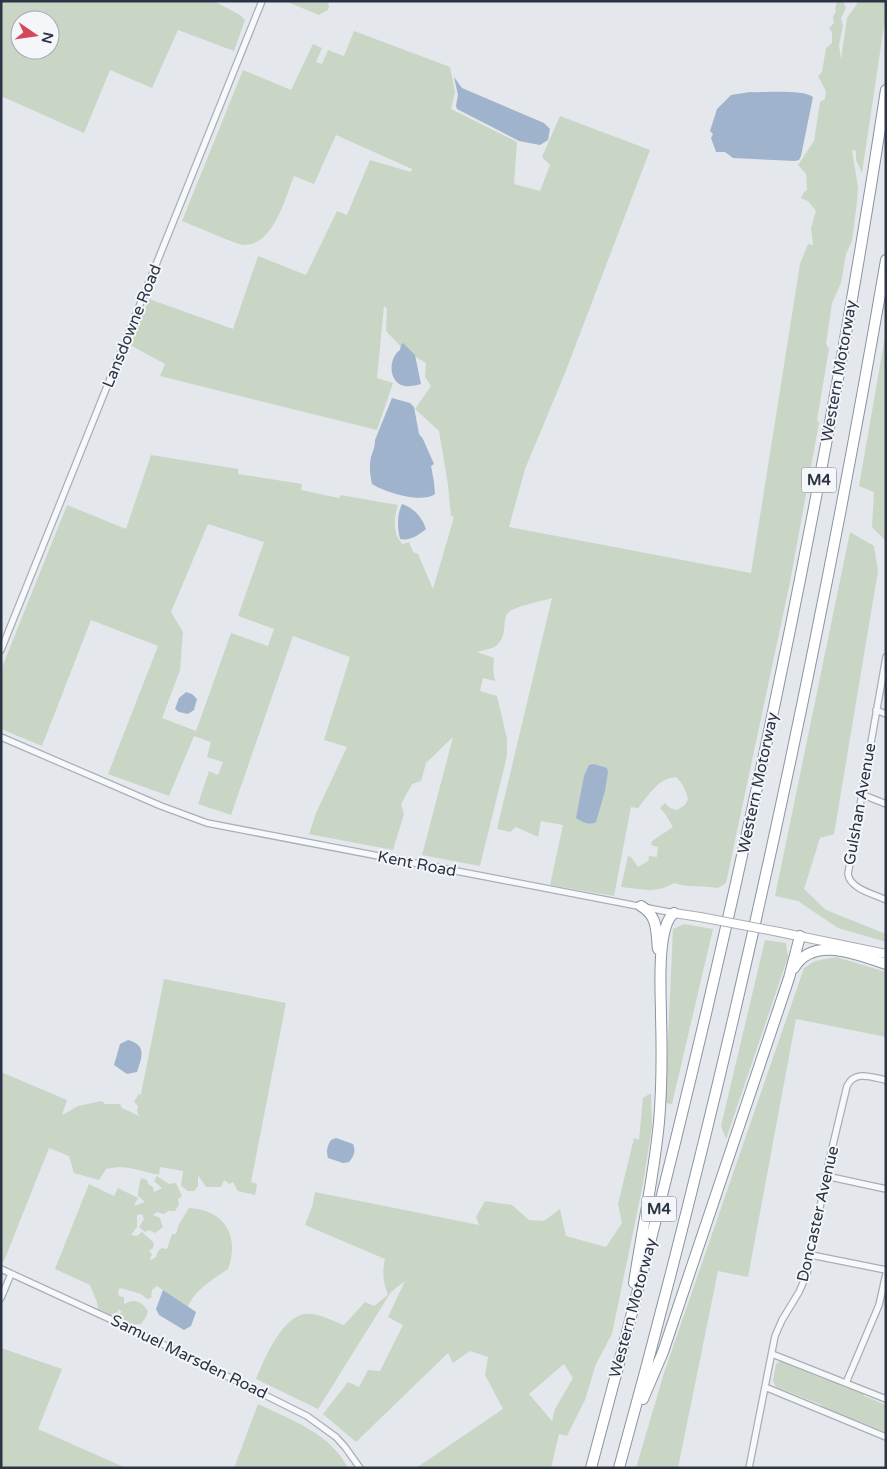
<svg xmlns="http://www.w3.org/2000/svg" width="887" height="1469" font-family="'Varela Round',sans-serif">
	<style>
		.green { fill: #c9d6c5; fill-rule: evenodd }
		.water { fill: #9fb4cc }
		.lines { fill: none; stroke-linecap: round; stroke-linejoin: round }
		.street-casing { stroke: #a9aeb7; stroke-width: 8 }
		.secondary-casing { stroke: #a9aeb7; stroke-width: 10 }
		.highway-casing { stroke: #8b94a3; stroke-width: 12 }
		.street { stroke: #f7f8fa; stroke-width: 5.5 }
		.secondary { stroke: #fff; stroke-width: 8 }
		.highway { stroke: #fff; stroke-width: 10 }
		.secondary-bridge-casing { stroke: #a9aeb7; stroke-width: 10; stroke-linecap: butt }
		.secondary-bridge { stroke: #fff; stroke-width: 8 }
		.labels { text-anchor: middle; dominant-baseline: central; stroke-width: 4; stroke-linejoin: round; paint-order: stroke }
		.shield { fill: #f4f6f9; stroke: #676e7b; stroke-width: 1 }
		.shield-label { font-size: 15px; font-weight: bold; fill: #2b3445 }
		.street-label { font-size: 16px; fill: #2b3445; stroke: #f4f6f9 }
	</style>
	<rect width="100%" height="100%" fill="#e4e7ec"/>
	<path class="green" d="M 1,1 L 214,1 L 240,15 L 245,20 L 234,51 L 178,30 L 152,88 L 110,70 L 84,133 L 1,96 ZM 20,20 L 50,20 L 50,50 L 20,50 Z
		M 285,1 L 330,1 L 328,4 L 329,7 L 328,10 L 319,15 Z
		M 837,1 L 843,1 L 846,8 L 841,18 L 843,26 L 839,45 L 841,59 L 847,18 L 859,1 L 885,1 L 885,19 L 862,173 L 856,160 L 856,151 L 853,150 L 852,151 L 858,187 L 857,202 L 852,241 L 846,254 L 841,283 L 832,303 L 826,344 L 829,349 L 817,420 L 819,423 L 790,582 L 726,883 L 718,888 C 703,885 688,888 674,883 C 655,894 642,889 621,887 L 628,856 L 631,857 L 638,867 L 648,861 L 649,856 L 657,857 L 658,847 L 651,845 L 652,841 L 673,827 L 666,815 L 660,808 L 665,803 L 670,808 L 677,810 L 685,805 L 688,799 C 686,791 682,782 676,777 C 658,778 648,796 638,808 L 631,807 L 614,896 L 550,885 L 563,825 L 541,821 L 538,837 L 516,827 L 510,832 L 497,829 L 552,598 C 542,601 518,606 510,611 C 501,617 508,633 499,643 C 494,649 485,650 477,652 L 494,658 L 493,670 L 495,681 L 483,678 L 480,691 L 497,696 L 507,739 L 507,756 L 480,866 L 422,855 L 453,737 L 427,762 L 427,760 L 421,781 L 412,784 L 401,804 L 404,814 L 393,850 L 309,834 L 316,813 L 347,747 L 324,740 L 350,657 L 293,636 L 231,815 L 198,804 L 209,771 L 218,775 L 223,762 L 207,757 L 211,742 L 194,736 L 169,796 L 108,774 L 158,646 L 91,620 L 42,746 L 1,729 L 1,670 L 67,505 L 126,529 L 151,455 L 238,469 L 238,474 L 302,484 L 301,490 L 339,498 L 340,495 L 398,505 C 394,516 392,535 403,544 L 409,542 L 413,552 L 418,554 L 433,589 L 454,517 L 451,516 L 448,485 L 439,431 L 415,409 L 431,386 L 425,377 L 426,363 L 403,349 L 386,331 L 387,309 L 384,306 L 377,378 L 393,383 L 377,430 L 160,376 L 165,364 L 130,345 L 149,299 L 233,329 L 258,256 L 306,275 L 337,211 L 347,215 L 370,160 L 411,172 L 412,169 L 336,135 L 314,184 L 294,176 C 285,198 274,245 244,245 C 237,245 193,225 182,221 L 243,70 L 291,90 L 313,44 L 322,48 L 316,62 L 322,64 L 328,50 L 344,56 L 354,31 L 450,67 L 455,92 L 451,109 L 517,142 L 514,184 L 540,191 L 550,165 L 542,157 L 560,116 L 650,150 L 565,373 L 525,469 L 509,527 L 751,573 L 800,264 L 808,244 L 813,245 L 811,228 L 816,211 L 808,201 L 801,198 L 804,192 L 807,190 L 806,174 L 798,165 L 814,141 L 820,102 L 825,99 L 826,91 L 818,76 L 822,72 L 826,48 L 832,43 L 832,32 L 829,28 L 834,23 L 833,16 L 836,12 L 835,9 ZM 208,524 L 264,542 L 238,616 L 274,629 L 268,646 L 231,633 L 196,731 L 162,718 L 180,670 L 183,632 L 171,612 Z
		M 886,331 L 886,541 L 872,527 L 874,492 L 859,486 Z
		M 850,532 L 874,546 L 878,571 L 834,834 L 820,838 L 804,889 L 826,910 L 886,934 L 886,942 L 838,928 L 798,901 L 775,896 Z
		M 684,924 L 713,929 L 672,1104 L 665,1103 L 673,929 Z
		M 765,940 L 786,943 L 788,957 L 726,1139 L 721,1126 Z
		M 836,957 L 886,972 L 886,1037 L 796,1019 L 748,1277 L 718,1271 L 678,1468 L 636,1468 L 664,1373 L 804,968 L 815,961 Z
		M 164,979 L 286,1003 L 251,1182 L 257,1184 L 255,1195 L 238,1191 L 233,1182 L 229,1184 L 224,1180 L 221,1187 L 206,1187 L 198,1175 L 198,1186 L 194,1191 L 188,1191 L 181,1186 L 183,1171 L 160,1167 L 159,1175 C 139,1171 127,1164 106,1169 L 99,1180 L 74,1173 L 69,1156 L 49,1148 L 4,1261 L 1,1260 L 1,1072 L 67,1100 L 62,1115 L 78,1106 L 102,1101 L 105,1104 L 120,1104 L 122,1108 L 139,1116 L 137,1111 L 138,1106 L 134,1102 L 138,1095 L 141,1094 Z
		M 651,1093 L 652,1127 L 643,1184 L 612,1334 L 596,1364 L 585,1400 L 567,1436 L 559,1434 L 551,1468 L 416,1468 L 503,1409 L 485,1375 L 488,1357 L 470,1351 L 453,1363 L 448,1353 L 356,1442 L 323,1414 L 348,1382 L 359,1387 L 368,1370 L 380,1371 L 403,1325 L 388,1317 L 405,1281 L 391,1292 L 318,1409 L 256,1379 C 264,1360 284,1310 311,1314 C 322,1315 333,1321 344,1325 L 365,1302 L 374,1306 L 388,1295 C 383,1282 382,1272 385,1259 L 305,1225 L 312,1207 L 315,1192 L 479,1225 L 476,1217 L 485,1201 L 512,1205 L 529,1220 L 544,1221 L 560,1209 L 566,1236 L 606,1247 L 622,1223 L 618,1204 L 634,1138 L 639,1140 L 643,1098 ZM 564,1364 L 573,1378 L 555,1409 L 552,1421 L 529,1394 Z
		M 157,1176 L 169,1184 L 176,1183 L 182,1196 L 178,1199 L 179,1205 L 175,1211 L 168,1211 L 164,1214 L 157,1212 L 153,1215 L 160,1218 L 163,1227 L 155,1233 L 149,1230 L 145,1232 L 139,1227 L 144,1219 L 142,1214 L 137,1215 L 137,1227 L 131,1235 L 137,1236 L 142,1232 L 154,1243 L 153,1248 L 149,1251 L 152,1254 L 150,1259 L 151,1260 L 156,1257 L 158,1251 L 162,1248 L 167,1249 L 172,1234 L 176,1234 L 179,1224 L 189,1208 C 225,1210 240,1236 228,1269 C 214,1279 194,1290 188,1307 L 157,1286 L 152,1290 L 151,1298 L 147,1299 L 141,1294 L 120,1288 L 118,1291 L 119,1296 L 124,1297 L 124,1304 C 135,1298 141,1301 148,1311 L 146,1317 L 141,1324 L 132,1325 L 116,1319 L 118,1314 L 122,1312 L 118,1309 L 118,1312 L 110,1315 L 98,1309 L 97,1302 L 90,1285 L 55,1269 L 89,1184 L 114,1196 L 118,1188 L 138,1198 L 134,1206 L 145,1202 L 138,1196 L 139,1186 L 141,1178 L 147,1180 L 148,1184 L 153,1187 L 154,1192 L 162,1188 L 154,1181 Z
		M 1,1348 L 62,1369 L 38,1429 L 126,1468 L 1,1468 Z
		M 781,1361 L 826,1380 L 829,1378 L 863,1393 L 864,1396 L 886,1405 L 886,1432 L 856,1420 L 855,1421 L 823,1409 L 822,1405 L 776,1387 L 773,1381 L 776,1364 Z
		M 258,1404 C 291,1420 330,1433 348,1468 L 234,1468 Z"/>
	<path class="water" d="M 454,77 L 462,88 L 544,123 L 550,129 L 548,140 L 540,145 L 519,141 L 457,109 L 456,106 L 458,95 Z
		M 750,92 C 765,93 802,89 813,97 L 801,156 L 799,160 L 795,161 L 733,158 L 725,152 L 716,152 L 711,138 L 713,134 L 710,131 L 717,109 L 731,95 Z
		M 403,343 L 415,355 L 421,384 C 417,385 409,387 405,386 C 388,383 388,358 400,350 L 401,345 Z
		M 392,398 L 410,403 L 414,407 L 419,434 L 423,439 L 434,464 L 431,466 L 434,482 L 435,494 C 422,504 384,492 372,484 C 370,475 369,466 371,457 C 373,451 375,447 375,440 Z
		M 402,504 C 414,508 422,517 426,529 C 419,535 410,541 400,539 C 397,526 397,515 402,504 Z
		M 186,692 L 192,694 L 197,699 L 194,710 L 188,714 L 179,712 L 175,709 L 179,698 Z
		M 594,764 L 607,768 L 608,772 L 605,791 L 596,822 C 589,826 582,822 576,818 L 584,776 L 589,765 Z
		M 128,1040 C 147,1045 142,1057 137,1072 L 127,1074 L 114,1065 L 120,1044 Z
		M 336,1138 L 353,1144 C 356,1151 354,1156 349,1162 L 343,1163 L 328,1158 C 326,1151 327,1146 331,1140 Z
		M 163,1290 L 196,1312 L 191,1326 L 184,1330 L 159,1315 L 156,1309 Z"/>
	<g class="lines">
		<g class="street-casing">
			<path id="street" d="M 1,650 L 262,1
				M 886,657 L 848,874 C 850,889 874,894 886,900
				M 876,710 L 886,714
				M 1,737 L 161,806 L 207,823 L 674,913
				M 861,794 L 886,804
				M 826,1176 L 886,1189
				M 811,1255 L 886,1270
				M 1,1269 L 136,1331 L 307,1416 L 336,1437 L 345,1447 L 360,1468
				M 1,1298 L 11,1274
				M 772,1354 L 886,1399
				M 846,1383 L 879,1305 L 886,1274
				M 765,1387 L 886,1437
				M 749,1468 L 775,1336 L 782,1320 L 799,1292 L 807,1274 L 829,1161 L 847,1086 C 855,1070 871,1077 886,1080"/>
		</g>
		<g class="secondary-casing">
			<path id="secondary" d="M 674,913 L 700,917
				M 779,932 L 886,954"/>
		</g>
		<g class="highway-casing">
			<path id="highway" d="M 641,906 C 658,916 656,931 658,949
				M 794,968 C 813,935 858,955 886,964
				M 634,1283 C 642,1230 654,1176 659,1122 C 662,1087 662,1051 661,1016 C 661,993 656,927 674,913
				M 643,1399 L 663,1352 L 789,978 L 800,936
				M 591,1468 C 714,1014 815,555 886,90
				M 619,1468 C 729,1070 816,667 886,260"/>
		</g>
		<use href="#street" class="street"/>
		<use href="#secondary" class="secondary"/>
		<use href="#highway" class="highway"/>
		<g class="secondary-bridge-casing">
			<path id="secondary-bridge" d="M 700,917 L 779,932"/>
		</g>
		<use href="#secondary-bridge" class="secondary-bridge"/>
	</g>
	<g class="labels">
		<g class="shield">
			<rect x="801.5" y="467.5" width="35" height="25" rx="4"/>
			<rect x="641.5" y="1196.5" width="35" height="25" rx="4"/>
		</g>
		<g class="shield-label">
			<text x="819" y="480">M4</text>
			<text x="659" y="1209">M4</text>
		</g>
		<g class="street-label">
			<text transform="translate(132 326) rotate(-68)">Lansdowne Road</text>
			<text transform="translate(839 371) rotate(-80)">Western Motorway</text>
			<text transform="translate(758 783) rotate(-78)">Western Motorway</text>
			<text transform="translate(860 804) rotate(-80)">Gulshan Avenue</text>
			<text transform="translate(417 864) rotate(11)">Kent Road</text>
			<text transform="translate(818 1214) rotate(-77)">Doncaster Avenue</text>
			<text transform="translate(633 1308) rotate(-75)">Western Motorway</text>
			<text transform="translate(189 1357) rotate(26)">Samuel Marsden Road</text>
		</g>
	</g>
	<rect width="887" height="1469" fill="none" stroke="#2b3445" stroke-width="5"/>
	<g transform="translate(35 35) rotate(103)"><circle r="24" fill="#f4f6f9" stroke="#a4a8b1"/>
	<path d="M0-4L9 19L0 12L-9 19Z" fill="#d1495b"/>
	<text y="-8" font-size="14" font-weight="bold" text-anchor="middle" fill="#2b3445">N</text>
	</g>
</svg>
